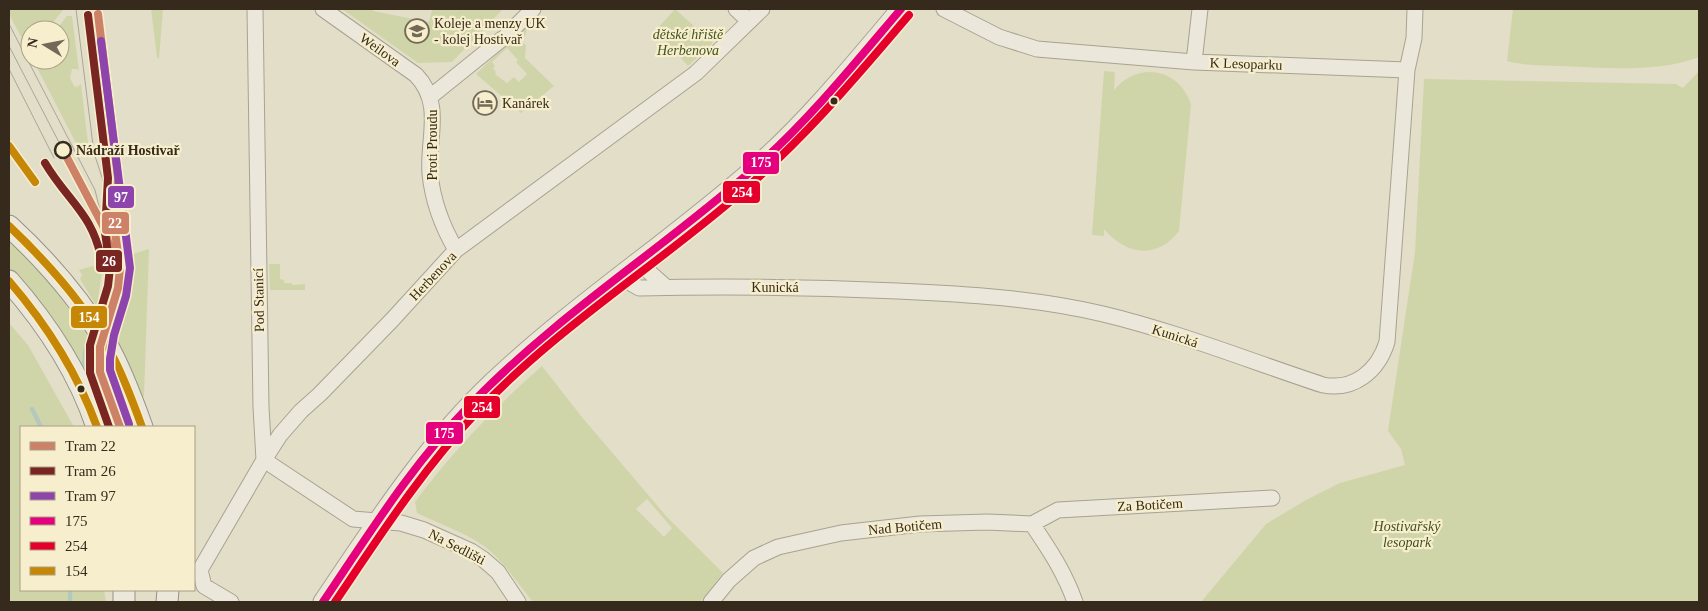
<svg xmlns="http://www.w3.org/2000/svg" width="1708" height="611" font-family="'Times New Roman',serif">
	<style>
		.green { fill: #d0d5a9; fill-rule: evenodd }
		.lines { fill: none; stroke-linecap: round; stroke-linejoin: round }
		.stream { stroke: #b4c9be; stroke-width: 4.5 }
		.minor-casing { stroke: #a8a292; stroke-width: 17 }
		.tertiary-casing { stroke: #a8a292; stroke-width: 21 }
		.secondary-casing { stroke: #979182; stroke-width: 23 }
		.minor { stroke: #ebe7da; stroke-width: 15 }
		.tertiary { stroke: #ebe7da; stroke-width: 19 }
		.secondary { stroke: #ebe7da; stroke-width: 21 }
		.tram { stroke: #a9a69b; stroke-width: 1 }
		.bus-1-casing { stroke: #f6eecc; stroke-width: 11 }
		.bus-2-casing { stroke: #f6eecc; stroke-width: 11 }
		.bus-3-casing { stroke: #f6eecc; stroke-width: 11 }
		.bus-1 { stroke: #e5007d; stroke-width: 8 }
		.bus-2 { stroke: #e4002b; stroke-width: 8 }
		.bus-3 { stroke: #c68707; stroke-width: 8 }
		.tram-1-casing { stroke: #f6eecc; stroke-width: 11 }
		.tram-2-casing { stroke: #f6eecc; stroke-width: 11 }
		.tram-3-casing { stroke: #f6eecc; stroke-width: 11 }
		.tram-1 { stroke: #cd8268; stroke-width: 8 }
		.tram-2 { stroke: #792522; stroke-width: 8 }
		.tram-3 { stroke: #8e44ad; stroke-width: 8 }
		.bus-dot { fill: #352a1b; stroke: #f6eecc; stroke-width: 2 }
		.stop-dot { fill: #f6eecc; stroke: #352a1b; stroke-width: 2.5 }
		.labels { text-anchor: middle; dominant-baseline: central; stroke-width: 4.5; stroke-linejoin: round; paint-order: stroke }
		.poi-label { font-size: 14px; fill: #352a1b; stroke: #f6eecc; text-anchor: start }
		.park-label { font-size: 14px; font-style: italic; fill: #415221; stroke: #f6eecc }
		.street-label { font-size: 14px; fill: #352a1b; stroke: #f6eecc }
		.stop-label { font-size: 14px; font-weight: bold; fill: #352a1b; stroke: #f6eecc; text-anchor: start }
		.line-badge { stroke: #f6eecc; stroke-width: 2 }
		.badge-label { font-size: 14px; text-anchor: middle; font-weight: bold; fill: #fff }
	</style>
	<rect width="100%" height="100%" fill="#e3dec8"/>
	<path class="green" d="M 9,9 L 71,9 L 63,10 L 47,30 L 30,30 L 30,49 L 28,50 L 9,14 Z
		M 151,9 L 163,9 L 159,59 L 157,57 Z
		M 342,9 L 374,9 L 373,11 L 429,22 L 432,9 L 503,9 L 452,62 L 418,63 Z
		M 675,9 L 713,43 L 688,66 L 656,30 Z
		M 1513,9 L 1699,9 L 1699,57 C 1659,73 1604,68 1561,66 C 1543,65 1525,66 1507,61 Z
		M 67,16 L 72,16 L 79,71 L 77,69 L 72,69 L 70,78 L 74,86 L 77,87 L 81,84 L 88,143 L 87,147 L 82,149 L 78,147 L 33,60 L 60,60 L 60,30 L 56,30 Z
		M 527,24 L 526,34 L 520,41 L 526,45 L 525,58 L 554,86 L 521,113 L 476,74 ZM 507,48 L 518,60 L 516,62 L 527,74 L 519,82 L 514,77 L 507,83 L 495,74 L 496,72 L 493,68 L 495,66 L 492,62 Z
		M 1104,71 L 1115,72 L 1114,90 C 1138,61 1180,68 1191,105 L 1179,231 C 1157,260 1126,255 1104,229 L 1104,236 L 1092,235 Z
		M 1699,71 L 1699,602 L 1201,602 L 1266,524 L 1306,500 L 1340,483 L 1405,465 L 1401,449 L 1388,431 L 1415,252 L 1424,79 L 1676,84 L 1683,88 Z
		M 9,240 C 39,269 65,301 88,336 L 83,351 L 83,370 L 9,271 Z
		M 149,249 L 144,396 L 142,397 L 112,334 L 128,270 L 130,255 Z
		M 103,263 L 97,307 L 80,279 L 82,275 L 79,270 Z
		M 269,264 L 280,264 L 280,279 L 284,280 L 284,283 L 292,283 L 292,285 L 305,284 L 305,290 L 270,290 Z
		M 9,323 L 28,345 L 74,427 L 21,427 L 21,590 L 104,590 L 106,602 L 9,602 Z
		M 542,366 L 581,416 L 667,517 L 723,573 L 700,602 L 533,602 C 517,583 504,561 484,546 C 464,532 439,524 417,513 L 415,502 C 452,452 495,407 542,366 ZM 647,499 L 672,528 L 664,537 L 636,509 Z"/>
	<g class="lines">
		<path class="stream" d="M 84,373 L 85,352 L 89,338
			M 32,409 L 41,427
			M 70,590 L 70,602"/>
		<g class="minor-casing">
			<path id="minor" d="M 255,9 L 261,407 L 264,460
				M 323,9 L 416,75 C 444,104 427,139 430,174 C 433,203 442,226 456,250
				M 736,9 L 749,21
				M 944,9 L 999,37 L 1037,49 L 1194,62 L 1407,70
				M 506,36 L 533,9
				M 1194,62 L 1200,9
				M 430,97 L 502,39
				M 638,262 L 666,287
				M 620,277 L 639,288 C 725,286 811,287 897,291 C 966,294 1035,298 1103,314 C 1178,332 1250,361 1323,385 C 1354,391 1378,371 1387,342 L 1407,70 L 1414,38 L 1415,9
				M 264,460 L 353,519 L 401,523 L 424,530 L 471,551 L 483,559 L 498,572 L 518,602
				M 1032,524 C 1049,549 1065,573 1075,602
				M 231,602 L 204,586 L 200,570 L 264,460 L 280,435 L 301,411 L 320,394 L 392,320 L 456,250 L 696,73 L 762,9
				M 711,602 L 729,580 L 754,558 L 778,547 L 841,533 L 920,524 L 987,522 L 1032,524 L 1058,510 L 1272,498"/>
		</g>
		<g class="tertiary-casing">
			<path id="tertiary" d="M 323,602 C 375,525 426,445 494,381 C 577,303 672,241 757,166 C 810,119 855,63 901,9"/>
		</g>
		<g class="secondary-casing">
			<path id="secondary" d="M 9,226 C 46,260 80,299 106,343 C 121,369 132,399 142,427
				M 9,281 C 47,324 79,373 97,427
				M 124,602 L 124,590
				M 167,602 L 168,590"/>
		</g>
		<use href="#minor" class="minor"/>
		<use href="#tertiary" class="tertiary"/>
		<use href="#secondary" class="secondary"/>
		<path class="tram" d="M 76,9 L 94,153 L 111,205
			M 86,9 L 91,42
			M 97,9 L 98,14
			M 9,24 L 95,190 L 107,239
			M 9,46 L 63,150
			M 9,69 L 54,158"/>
		<g class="bus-1-casing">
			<path id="bus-1" d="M 323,602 C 369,534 413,463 471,404 C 557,315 664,248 757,166 C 810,119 855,63 901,9"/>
		</g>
		<g class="bus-2-casing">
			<path id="bus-2" d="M 335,602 C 379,537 422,470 476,413 C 552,332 647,272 731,201 C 798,146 853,81 909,15"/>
		</g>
		<g class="bus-3-casing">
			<path id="bus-3" d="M 9,146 L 35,182
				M 9,226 C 48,263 86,305 111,353 C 124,377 133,402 142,427
				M 9,281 C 47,325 77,372 97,427"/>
		</g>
		<use href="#bus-1" class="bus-1"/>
		<use href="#bus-2" class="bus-2"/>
		<use href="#bus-3" class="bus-3"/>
		<g class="tram-1-casing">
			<path id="tram-1" d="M 98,14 L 118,178 L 115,232 L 120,268 L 118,288 L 100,347 L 100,372 L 120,427
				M 63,150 L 103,226 L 110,248"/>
		</g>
		<g class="tram-2-casing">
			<path id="tram-2" d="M 88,15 L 108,178 L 105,232 L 110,268 L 108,286 L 90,345 L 90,373 L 109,427
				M 45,163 C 68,202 94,214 102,263"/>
		</g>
		<g class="tram-3-casing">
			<path id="tram-3" d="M 101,41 L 130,268 L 126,296 L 114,335 L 110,359 L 110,370 L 129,424"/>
		</g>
		<use href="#tram-1" class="tram-1"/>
		<use href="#tram-2" class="tram-2"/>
		<use href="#tram-3" class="tram-3"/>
	</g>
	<defs>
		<g id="university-ring" transform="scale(1.25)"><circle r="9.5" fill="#f6eecc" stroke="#726958" stroke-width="1.5"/><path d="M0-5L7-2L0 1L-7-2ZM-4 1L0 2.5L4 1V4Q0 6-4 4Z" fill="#726958"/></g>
		<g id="hotel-ring" transform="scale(1.25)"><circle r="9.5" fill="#f6eecc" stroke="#726958" stroke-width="1.5"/><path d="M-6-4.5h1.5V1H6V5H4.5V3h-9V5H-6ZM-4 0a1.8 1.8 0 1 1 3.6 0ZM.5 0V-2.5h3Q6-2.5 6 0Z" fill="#726958"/></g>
	</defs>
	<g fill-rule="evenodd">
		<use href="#university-ring" x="417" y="31"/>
		<use href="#hotel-ring" x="485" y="103"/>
	</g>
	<g class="bus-dot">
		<circle cx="834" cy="101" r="4.5"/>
		<circle cx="81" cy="389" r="4.5"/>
	</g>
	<circle class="stop-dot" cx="63" cy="150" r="8"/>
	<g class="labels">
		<g class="poi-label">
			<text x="434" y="23">Koleje a menzy UK<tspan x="434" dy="16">- kolej Hostivař</tspan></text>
			<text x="502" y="103">Kanárek</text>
		</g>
		<g class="park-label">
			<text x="688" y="34">dětské hřiště<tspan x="688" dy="16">Herbenova</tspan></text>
			<text x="1407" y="526">Hostivařský<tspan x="1407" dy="16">lesopark</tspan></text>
		</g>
		<g class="street-label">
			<text transform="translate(380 50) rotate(36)">Weilova</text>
			<text transform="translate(1246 64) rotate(2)">K Lesoparku</text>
			<text transform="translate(432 145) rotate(-90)">Proti Proudu</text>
			<text transform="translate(433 276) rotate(-47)">Herbenova</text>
			<text x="775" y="287">Kunická</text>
			<text transform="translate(259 300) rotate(-91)">Pod Stanicí</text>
			<text transform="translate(1175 336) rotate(18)">Kunická</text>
			<text transform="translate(1150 505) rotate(-3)">Za Botičem</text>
			<text transform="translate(905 527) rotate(-5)">Nad Botičem</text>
			<text transform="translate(457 547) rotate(27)">Na Sedlišti</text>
		</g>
		<g class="stop-label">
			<text x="76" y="150">Nádraží Hostivař</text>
		</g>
	</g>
	<g class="line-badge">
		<rect x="742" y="151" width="38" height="24" rx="5" fill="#e5007d"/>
		<rect x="722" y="180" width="39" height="24" rx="5" fill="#e4002b"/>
		<rect x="107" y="185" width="28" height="24" rx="5" fill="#8e44ad"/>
		<rect x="101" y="211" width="29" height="24" rx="5" fill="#cd8268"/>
		<rect x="95" y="249" width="28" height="24" rx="5" fill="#792522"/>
		<rect x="70" y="305" width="38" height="24" rx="5" fill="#c68707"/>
		<rect x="463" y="395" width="38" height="24" rx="5" fill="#e4002b"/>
		<rect x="425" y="421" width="39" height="24" rx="5" fill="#e5007d"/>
	</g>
	<g class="badge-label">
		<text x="761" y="167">175</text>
		<text x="742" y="197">254</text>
		<text x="121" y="202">97</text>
		<text x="115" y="228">22</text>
		<text x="109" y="266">26</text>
		<text x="89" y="322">154</text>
		<text x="482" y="412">254</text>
		<text x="444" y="438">175</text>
	</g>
	<rect width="1708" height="611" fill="none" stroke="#352a1b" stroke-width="20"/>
	<rect x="20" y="426" width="175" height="165" fill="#f6eecc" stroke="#a9a085"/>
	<rect x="30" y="442" width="25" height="8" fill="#cd8268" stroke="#a9a085"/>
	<text x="65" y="451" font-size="15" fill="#352a1b">Tram 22</text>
	<rect x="30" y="467" width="25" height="8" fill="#792522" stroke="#a9a085"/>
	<text x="65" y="476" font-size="15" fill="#352a1b">Tram 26</text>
	<rect x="30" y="492" width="25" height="8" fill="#8e44ad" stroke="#a9a085"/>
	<text x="65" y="501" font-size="15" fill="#352a1b">Tram 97</text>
	<rect x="30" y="517" width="25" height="8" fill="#e5007d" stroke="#a9a085"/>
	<text x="65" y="526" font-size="15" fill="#352a1b">175</text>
	<rect x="30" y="542" width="25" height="8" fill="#e4002b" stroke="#a9a085"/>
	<text x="65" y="551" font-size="15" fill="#352a1b">254</text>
	<rect x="30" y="567" width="25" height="8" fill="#c68707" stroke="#a9a085"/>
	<text x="65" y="576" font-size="15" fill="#352a1b">154</text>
	<g transform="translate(45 45) rotate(280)"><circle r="24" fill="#f6eecc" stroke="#a9a085"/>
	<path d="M0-4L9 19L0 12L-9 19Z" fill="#726958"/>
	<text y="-8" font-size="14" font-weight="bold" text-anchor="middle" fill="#352a1b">N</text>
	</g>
</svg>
